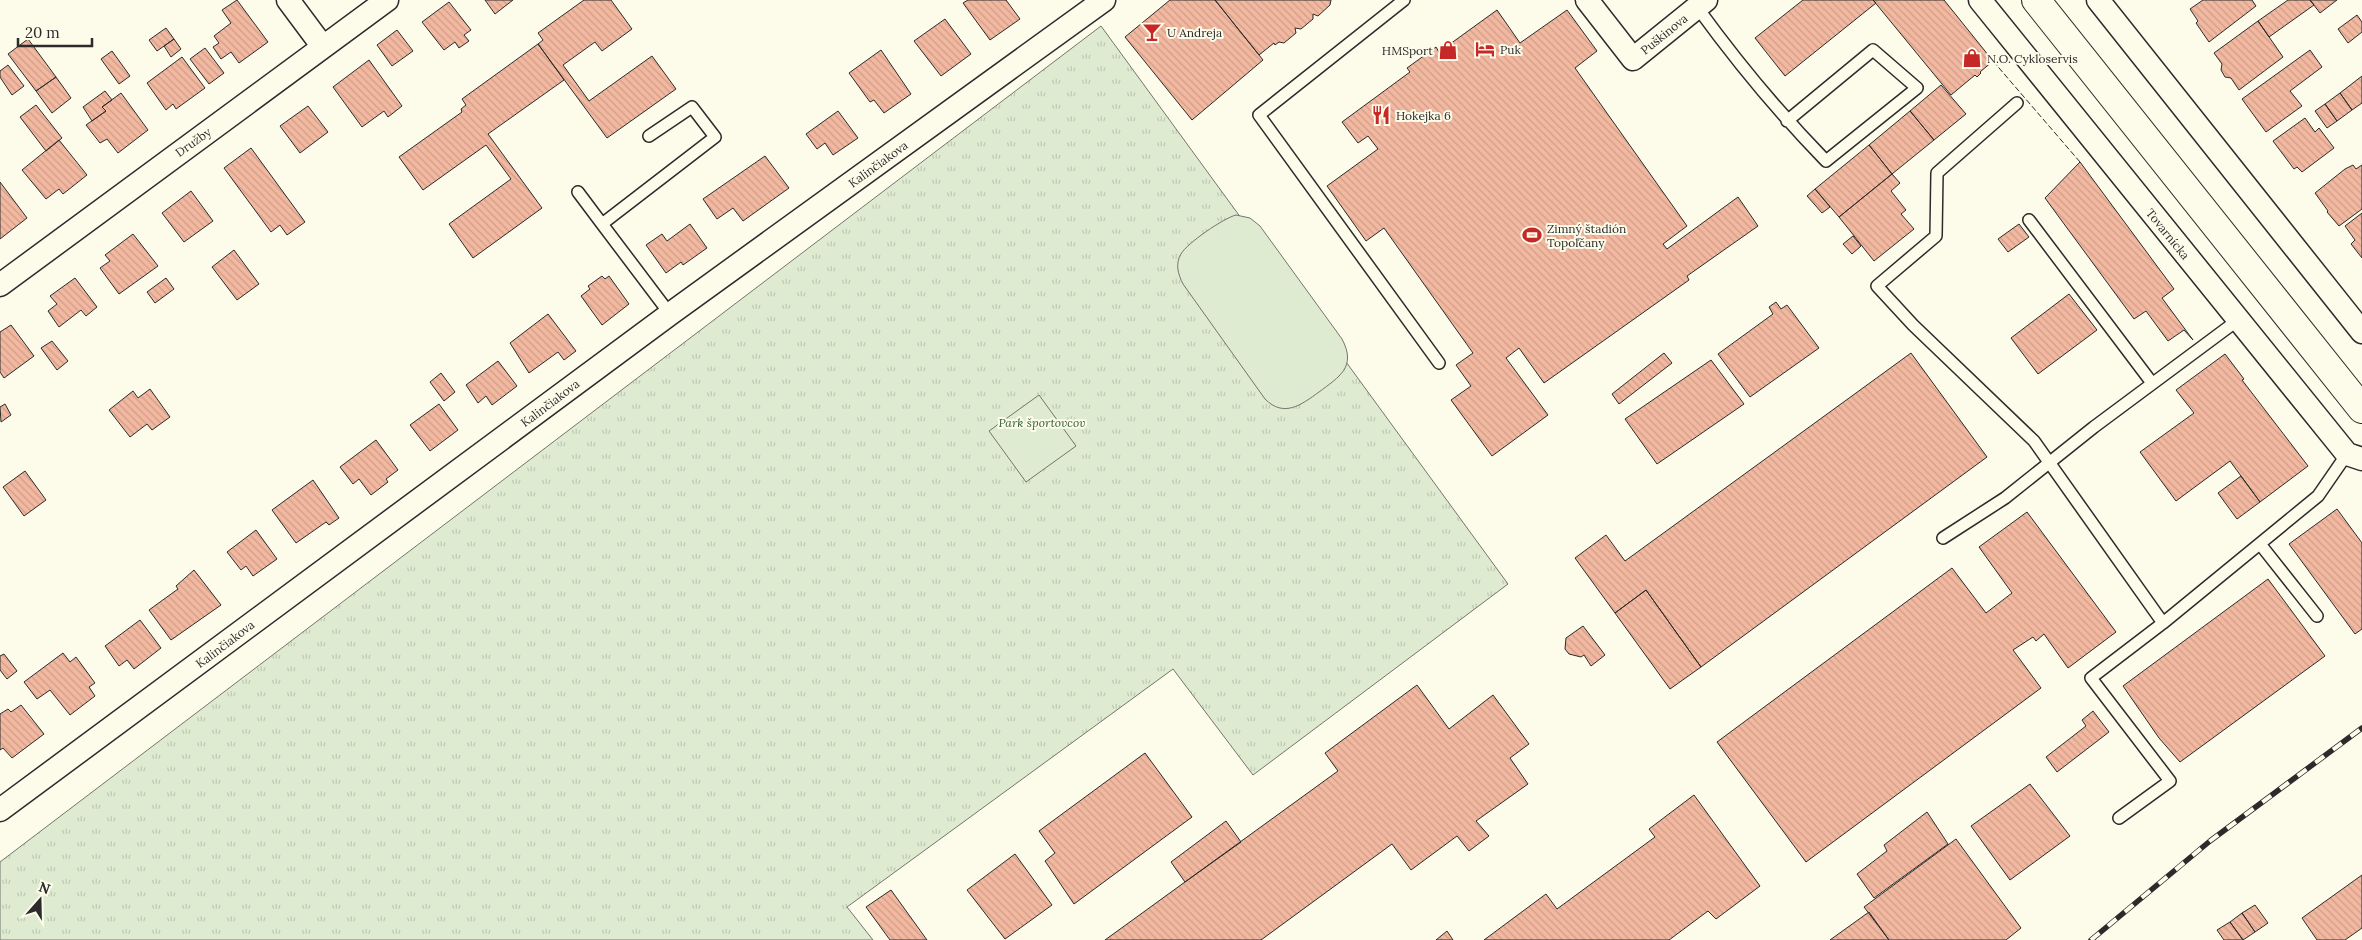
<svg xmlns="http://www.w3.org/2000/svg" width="2362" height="940" font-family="Lora,serif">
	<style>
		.park { fill: url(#park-tufts); stroke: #74746e }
		.pitch { fill: #deebd1; stroke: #74746e }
		.building { fill: url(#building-back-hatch); stroke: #2b2b2b }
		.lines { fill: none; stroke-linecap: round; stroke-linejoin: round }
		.lane-casing { stroke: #2b2b2b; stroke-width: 14 }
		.street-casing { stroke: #2b2b2b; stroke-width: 25 }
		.secondary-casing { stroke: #2b2b2b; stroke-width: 30 }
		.lane { stroke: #fdfbea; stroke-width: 11 }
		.street { stroke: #fdfbea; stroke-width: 22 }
		.secondary { stroke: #fdfbea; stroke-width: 28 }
		.rail-casing { stroke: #2b2b2b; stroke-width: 5.5 }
		.rail { stroke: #fdfbea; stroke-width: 4; stroke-dasharray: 11; stroke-linecap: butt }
		.fence { stroke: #2b2b2b; stroke-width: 1; stroke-dasharray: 6 2.5; stroke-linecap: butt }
		.labels { text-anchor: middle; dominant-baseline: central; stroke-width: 4; stroke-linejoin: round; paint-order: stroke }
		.poi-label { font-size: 12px; fill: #2b2b2b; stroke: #fdfbea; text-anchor: start }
		.street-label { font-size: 12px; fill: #2b2b2b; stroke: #fdfbea }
		.park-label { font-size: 12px; font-style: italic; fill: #34623c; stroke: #fdfbea }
	</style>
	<defs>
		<pattern id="park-tufts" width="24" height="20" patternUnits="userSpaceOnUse" patternTransform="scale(1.25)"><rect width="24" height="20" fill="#deebd1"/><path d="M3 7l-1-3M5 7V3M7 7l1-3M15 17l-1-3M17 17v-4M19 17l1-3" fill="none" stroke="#bfcab4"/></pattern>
		<pattern id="building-back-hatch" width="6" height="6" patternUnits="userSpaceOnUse" patternTransform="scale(1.25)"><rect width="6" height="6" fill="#f2b8a0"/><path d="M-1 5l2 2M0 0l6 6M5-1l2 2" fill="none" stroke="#d09e8a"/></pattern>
	</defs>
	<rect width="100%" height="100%" fill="#fdfbea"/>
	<path class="park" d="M 1101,26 L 1508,584 L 1253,775 L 1173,669 L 847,907 L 873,940 L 0,940 L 0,862 Z"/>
	<path class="pitch" d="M 1236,215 L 1250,218 L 1260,226 L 1342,339 C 1357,367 1339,377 1319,392 C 1301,405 1284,418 1265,399 L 1183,284 C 1178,274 1175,264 1181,254 C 1187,243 1224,218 1236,215 Z
		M 1039,395 L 1076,446 L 1026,482 L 989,431 Z"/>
	<path class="building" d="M 237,0 L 268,42 L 239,63 L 231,52 L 221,59 L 213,47 L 219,43 L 214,36 L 231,23 L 222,10 Z
		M 485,0 L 513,0 L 495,14 Z
		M 584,0 L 611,0 L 632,29 L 602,51 L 595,42 L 563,65 L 589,101 L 652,56 L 676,89 L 607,138 L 538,44 L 543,40 L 538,33 Z
		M 968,0 L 1006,0 L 1020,19 L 990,40 L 963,3 Z
		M 1170,0 L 1215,0 L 1263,60 L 1192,120 L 1125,37 Z
		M 1215,0 L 1331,0 L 1330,5 L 1318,16 L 1313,14 L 1313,19 L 1301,29 L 1295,28 L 1296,33 L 1284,43 L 1279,42 L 1275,45 L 1274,43 L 1259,55 Z
		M 1803,0 L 1873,0 L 1876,3 L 1785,76 L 1755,38 Z
		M 1873,0 L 1944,0 L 1993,61 L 1980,72 L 1981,73 L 1977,77 L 1975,75 L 1951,95 Z
		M 2203,0 L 2252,0 L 2256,6 L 2209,42 L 2196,23 L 2198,21 L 2190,9 Z
		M 2288,0 L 2310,0 L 2314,5 L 2269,37 L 2258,21 Z
		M 2310,0 L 2337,0 L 2320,13 Z
		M 449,2 L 471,30 L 464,35 L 469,41 L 459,48 L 455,42 L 444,50 L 422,22 Z
		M 1497,10 L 1520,43 L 1567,10 L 1597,51 L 1575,68 L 1687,226 L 1663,244 L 1667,249 L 1738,197 L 1758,226 L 1687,276 L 1689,280 L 1544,383 L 1519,348 L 1506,358 L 1548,415 L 1492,456 L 1451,400 L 1471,386 L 1456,365 L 1473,353 L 1384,228 L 1366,241 L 1327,186 L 1378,149 L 1368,136 L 1358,143 L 1342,122 L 1410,72 L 1407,68 L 1436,47 L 1439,52 Z
		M 2357,15 L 2362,22 L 2362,32 L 2348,43 L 2338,29 Z
		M 945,19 L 971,54 L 941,76 L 914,41 Z
		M 2258,21 L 2283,57 L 2239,90 L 2231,78 L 2225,77 L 2221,70 L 2222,64 L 2214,53 Z
		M 166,28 L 174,39 L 157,51 L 149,40 Z
		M 397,30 L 413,51 L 392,66 L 377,45 Z
		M 28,39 L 56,77 L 36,91 L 8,54 Z
		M 174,39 L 181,49 L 171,57 L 164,46 Z
		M 538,44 L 564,80 L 488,134 L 542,208 L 473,258 L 449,224 L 511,179 L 486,145 L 423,190 L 399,157 L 462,112 L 461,109 L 466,105 L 462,99 Z
		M 205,48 L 224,73 L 209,84 L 190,59 Z
		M 881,50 L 911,94 L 884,113 L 874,100 L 870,102 L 849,73 Z
		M 2310,50 L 2322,67 L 2290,91 L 2302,106 L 2266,132 L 2242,99 Z
		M 112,51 L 130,76 L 119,84 L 101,59 Z
		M 182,57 L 205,88 L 176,109 L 173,104 L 166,110 L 147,83 Z
		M 369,60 L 402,106 L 388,117 L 384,111 L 362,127 L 333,87 Z
		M 8,65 L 24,86 L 12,95 L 0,77 L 0,71 Z
		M 2362,76 L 2362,103 L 2352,110 L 2340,93 Z
		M 56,77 L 71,98 L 52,113 L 36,91 Z
		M 1941,85 L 1966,114 L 1934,140 L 1910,111 Z
		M 105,91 L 112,100 L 102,107 L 106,111 L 92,121 L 83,107 Z
		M 121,93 L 148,130 L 118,153 L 107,139 L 100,143 L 86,125 L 106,111 L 102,107 Z
		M 2340,93 L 2352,110 L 2337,121 L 2325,104 Z
		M 2325,104 L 2337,121 L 2327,128 L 2315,111 Z
		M 36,105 L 62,138 L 46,151 L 20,117 Z
		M 308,106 L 328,132 L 300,153 L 280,126 Z
		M 838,111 L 858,138 L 833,155 L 825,143 L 817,149 L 806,134 Z
		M 1910,111 L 1934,140 L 1892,174 L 1869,145 Z
		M 2305,118 L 2315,132 L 2319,128 L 2334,148 L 2302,172 L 2297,167 L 2294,169 L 2273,141 Z
		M 59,140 L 87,175 L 63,194 L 59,189 L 46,199 L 22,170 Z
		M 1869,145 L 1892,174 L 1839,217 L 1815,189 Z
		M 251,148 L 305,222 L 287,235 L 280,225 L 271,232 L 224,168 Z
		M 765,156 L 789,188 L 743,221 L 733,208 L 717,219 L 703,199 Z
		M 2080,162 L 2174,289 L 2162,298 L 2193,340 L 2184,330 L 2168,341 L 2146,311 L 2134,319 L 2045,198 Z
		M 2353,165 L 2356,169 L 2362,165 L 2362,209 L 2339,226 L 2327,212 L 2328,211 L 2315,193 L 2345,169 Z
		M 1892,174 L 1900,183 L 1891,191 L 1906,210 L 1901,214 L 1914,229 L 1874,261 L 1839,217 Z
		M 0,182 L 27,218 L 0,239 Z
		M 1815,189 L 1830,207 L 1822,213 L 1807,196 Z
		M 191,191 L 213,221 L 184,242 L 162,213 Z
		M 2362,213 L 2362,258 L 2351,244 L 2355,240 L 2345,226 Z
		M 690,224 L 707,248 L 683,265 L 681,262 L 666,273 L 646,245 L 662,234 L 667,241 Z
		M 2019,224 L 2029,237 L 2008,252 L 1998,239 Z
		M 133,234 L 158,266 L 119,294 L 100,268 L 110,261 L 105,255 Z
		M 1853,236 L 1861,246 L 1852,254 L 1843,244 Z
		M 234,250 L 259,284 L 237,300 L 212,267 Z
		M 602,276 L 605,279 L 609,276 L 629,304 L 602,325 L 581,296 L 590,289 L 588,286 Z
		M 75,278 L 97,307 L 86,316 L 81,310 L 59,327 L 48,311 L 57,304 L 50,296 Z
		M 166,278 L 174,289 L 155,303 L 147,292 Z
		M 2069,294 L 2097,330 L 2038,374 L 2011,338 Z
		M 1776,302 L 1781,309 L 1787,305 L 1819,348 L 1750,397 L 1718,354 L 1773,314 L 1769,307 Z
		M 548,314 L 576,351 L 564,360 L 558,352 L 529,373 L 510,343 Z
		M 11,325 L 34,356 L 4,378 L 0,372 L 0,332 Z
		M 52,341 L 68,361 L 57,370 L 41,348 Z
		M 1664,353 L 1672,363 L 1619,404 L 1612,394 Z
		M 1911,353 L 1987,457 L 1701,667 L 1646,590 L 1615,613 L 1575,558 L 1606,535 L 1625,561 Z
		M 2225,354 L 2244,379 L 2242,380 L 2308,466 L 2260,502 L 2230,461 L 2176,501 L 2140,452 L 2194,413 L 2176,390 Z
		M 1711,360 L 1744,404 L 1657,464 L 1625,419 Z
		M 498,361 L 517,386 L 492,405 L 486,396 L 478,403 L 466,385 Z
		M 441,373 L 455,392 L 444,401 L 430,382 Z
		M 150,389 L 170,417 L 152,430 L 147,424 L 130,437 L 109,410 L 133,391 L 138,398 Z
		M 5,404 L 11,415 L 1,422 L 0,407 Z
		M 439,404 L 458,430 L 430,451 L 410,425 Z
		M 376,440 L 398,470 L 386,479 L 388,482 L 371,495 L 359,479 L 353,484 L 340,467 Z
		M 25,471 L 46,500 L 24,516 L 3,487 Z
		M 2241,476 L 2260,502 L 2237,519 L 2218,493 Z
		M 313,480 L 339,518 L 329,525 L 326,522 L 296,543 L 272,510 Z
		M 2337,509 L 2362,543 L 2362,629 L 2355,634 L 2289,544 Z
		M 2027,512 L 2116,632 L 2068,668 L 2044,634 L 2036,641 L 2033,637 L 2013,650 L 2041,688 L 1806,862 L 1717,742 L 1952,568 L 1986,613 L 2012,593 L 1979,547 Z
		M 256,530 L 277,559 L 253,576 L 246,566 L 241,570 L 227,552 Z
		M 194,570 L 221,605 L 171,640 L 149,610 L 178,589 L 176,586 Z
		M 2268,579 L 2325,656 L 2180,762 L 2159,738 L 2123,686 Z
		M 1646,590 L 1701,667 L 1670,689 L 1615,613 Z
		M 140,620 L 161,648 L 134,669 L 127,660 L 119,666 L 105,646 Z
		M 1583,626 L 1605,655 L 1591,666 L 1584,655 L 1581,657 L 1569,654 L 1565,649 L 1566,638 Z
		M 63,653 L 70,662 L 76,657 L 95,683 L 89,687 L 95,696 L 70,715 L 50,690 L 37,699 L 24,682 Z
		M 4,654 L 17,671 L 7,679 L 0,670 L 0,656 Z
		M 1417,685 L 1449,729 L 1493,695 L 1529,744 L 1510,758 L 1528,784 L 1476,821 L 1489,836 L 1469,851 L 1457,836 L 1411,870 L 1392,844 L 1261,940 L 1105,940 L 1338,771 L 1325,753 Z
		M 21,705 L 44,734 L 12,758 L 3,748 L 0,750 L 0,714 L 8,709 L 11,712 Z
		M 2093,711 L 2109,732 L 2057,772 L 2046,757 L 2086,726 L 2082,720 Z
		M 1145,753 L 1192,817 L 1074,904 L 1045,861 L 1055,853 L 1039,831 Z
		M 2030,784 L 2070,836 L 2010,880 L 1971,826 Z
		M 1694,795 L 1760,886 L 1716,919 L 1708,911 L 1669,940 L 1484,940 L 1546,894 L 1557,909 L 1655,837 L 1649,829 Z
		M 1927,812 L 1948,844 L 1874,898 L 1857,874 L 1887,851 L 1884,845 Z
		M 1226,821 L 1241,842 L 1185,882 L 1171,862 Z
		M 1956,839 L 2021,928 L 2006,940 L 1889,940 L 1864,907 Z
		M 1015,854 L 1052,905 L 1005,939 L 967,890 Z
		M 2362,875 L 2362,928 L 2345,940 L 2317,940 L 2302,918 Z
		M 891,890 L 927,940 L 890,940 L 866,907 Z
		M 2255,905 L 2268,923 L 2255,932 L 2242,913 Z
		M 1869,912 L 1889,940 L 1830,940 Z
		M 2242,913 L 2255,932 L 2243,940 L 2230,922 Z
		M 2230,922 L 2243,940 L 2224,940 L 2217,930 Z
		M 1447,931 L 1453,940 L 1436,940 Z"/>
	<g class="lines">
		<g class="lane-casing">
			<path id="lane" d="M 1404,0 L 1259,115 L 1439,363
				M 1697,7 C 1737,62 1779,113 1826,161 L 1917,88 L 1873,50 L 1787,121
				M 2017,103 L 1937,173 L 1936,236 L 1877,286 L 1913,325 L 2034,441 L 2163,623 L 2091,678 L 2170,781 L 2119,818
				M 649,136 L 692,107 L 715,137 L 602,224 L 670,314
				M 578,192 L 602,224
				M 2029,220 L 2152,383
				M 1943,538 L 2005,498 L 2094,427 L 2238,320
				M 2260,544 L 2317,616
				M 2163,623 L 2318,496 L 2347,454"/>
		</g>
		<g class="street-casing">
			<path id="street" d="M 288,0 L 323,47
				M 1587,0 L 1633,59 L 1706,0
				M 1980,0 L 2347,454 L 2362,459
				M 2098,0 L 2362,332
				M 0,285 L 387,0
				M 0,810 L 670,314 L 1104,0"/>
		</g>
		<g class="secondary-casing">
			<path id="secondary" d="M 2036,0 L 2362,409"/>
		</g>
		<use href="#lane" class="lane"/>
		<use href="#street" class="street"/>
		<use href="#secondary" class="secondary"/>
		<g class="rail-casing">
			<path id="rail" d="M 2091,940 L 2210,841 L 2362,728"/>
		</g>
		<use href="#rail" class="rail"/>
		<path class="fence" d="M 1993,61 L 2080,162"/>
	</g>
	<defs>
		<g id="bar-bare" transform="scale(1.5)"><path d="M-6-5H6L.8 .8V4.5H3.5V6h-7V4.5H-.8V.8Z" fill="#c62828" stroke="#fdfbea" stroke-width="2.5" paint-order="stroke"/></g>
		<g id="hotel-bare" transform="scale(1.5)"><path d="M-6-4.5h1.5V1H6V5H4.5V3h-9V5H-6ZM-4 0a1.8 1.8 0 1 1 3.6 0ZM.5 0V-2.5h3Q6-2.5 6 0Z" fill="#c62828" stroke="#fdfbea" stroke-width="2.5" paint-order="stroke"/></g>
		<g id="shop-bare" transform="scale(1.5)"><path d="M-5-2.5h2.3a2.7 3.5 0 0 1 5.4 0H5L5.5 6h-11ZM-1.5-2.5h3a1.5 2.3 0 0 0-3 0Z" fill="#c62828" stroke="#fdfbea" stroke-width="2.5" paint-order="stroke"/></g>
		<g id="restaurant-bare" transform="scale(1.5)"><path d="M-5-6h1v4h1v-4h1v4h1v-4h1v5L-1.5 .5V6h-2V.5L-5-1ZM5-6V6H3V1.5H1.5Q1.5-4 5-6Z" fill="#c62828" stroke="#fdfbea" stroke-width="2.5" paint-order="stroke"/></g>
		<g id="stadium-bare" transform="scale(1.5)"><path d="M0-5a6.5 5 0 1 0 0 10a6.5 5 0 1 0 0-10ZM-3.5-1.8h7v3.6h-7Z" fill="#c62828" stroke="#fdfbea" stroke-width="2.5" paint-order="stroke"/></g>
	</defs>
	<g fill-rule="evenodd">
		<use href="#bar-bare" x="1152" y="32"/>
		<use href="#hotel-bare" x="1485" y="49"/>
		<use href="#shop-bare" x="1448" y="50"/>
		<use href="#shop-bare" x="1972" y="58"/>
		<use href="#restaurant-bare" x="1381" y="115"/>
		<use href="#stadium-bare" x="1532" y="235"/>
	</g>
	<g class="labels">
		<g class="poi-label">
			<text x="1167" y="32">U Andreja</text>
			<text x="1500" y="49">Puk</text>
			<text x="1433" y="50" text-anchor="end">HMSport</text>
			<text x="1987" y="58">N.O. Cykloservis</text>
			<text x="1396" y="115">Hokejka 6</text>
			<text x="1547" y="228">Zimný štadión<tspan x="1547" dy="14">Topoľčany</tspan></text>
		</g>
		<g class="street-label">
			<text transform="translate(1664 34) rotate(-39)">Puškinova</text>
			<text transform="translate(193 142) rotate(-36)">Družby</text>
			<text transform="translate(878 164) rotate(-36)">Kalinčiakova</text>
			<text transform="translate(2168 234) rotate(51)">Tovarnícka</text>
			<text transform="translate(550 403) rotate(-37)">Kalinčiakova</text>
			<text transform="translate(225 644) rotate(-37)">Kalinčiakova</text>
		</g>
		<g class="park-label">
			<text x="1042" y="422">Park športovcov</text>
		</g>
	</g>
	<g transform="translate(40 900) rotate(20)" stroke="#fdfbea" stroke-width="4" paint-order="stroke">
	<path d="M0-4L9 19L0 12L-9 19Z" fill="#2b2b2b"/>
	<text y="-8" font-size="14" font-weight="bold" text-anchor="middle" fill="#2b2b2b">N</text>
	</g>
	<path d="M18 38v8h74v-8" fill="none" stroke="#2b2b2b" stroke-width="2.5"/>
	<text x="25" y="38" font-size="15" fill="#2b2b2b" stroke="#fdfbea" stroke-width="4" paint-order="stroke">20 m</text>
</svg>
